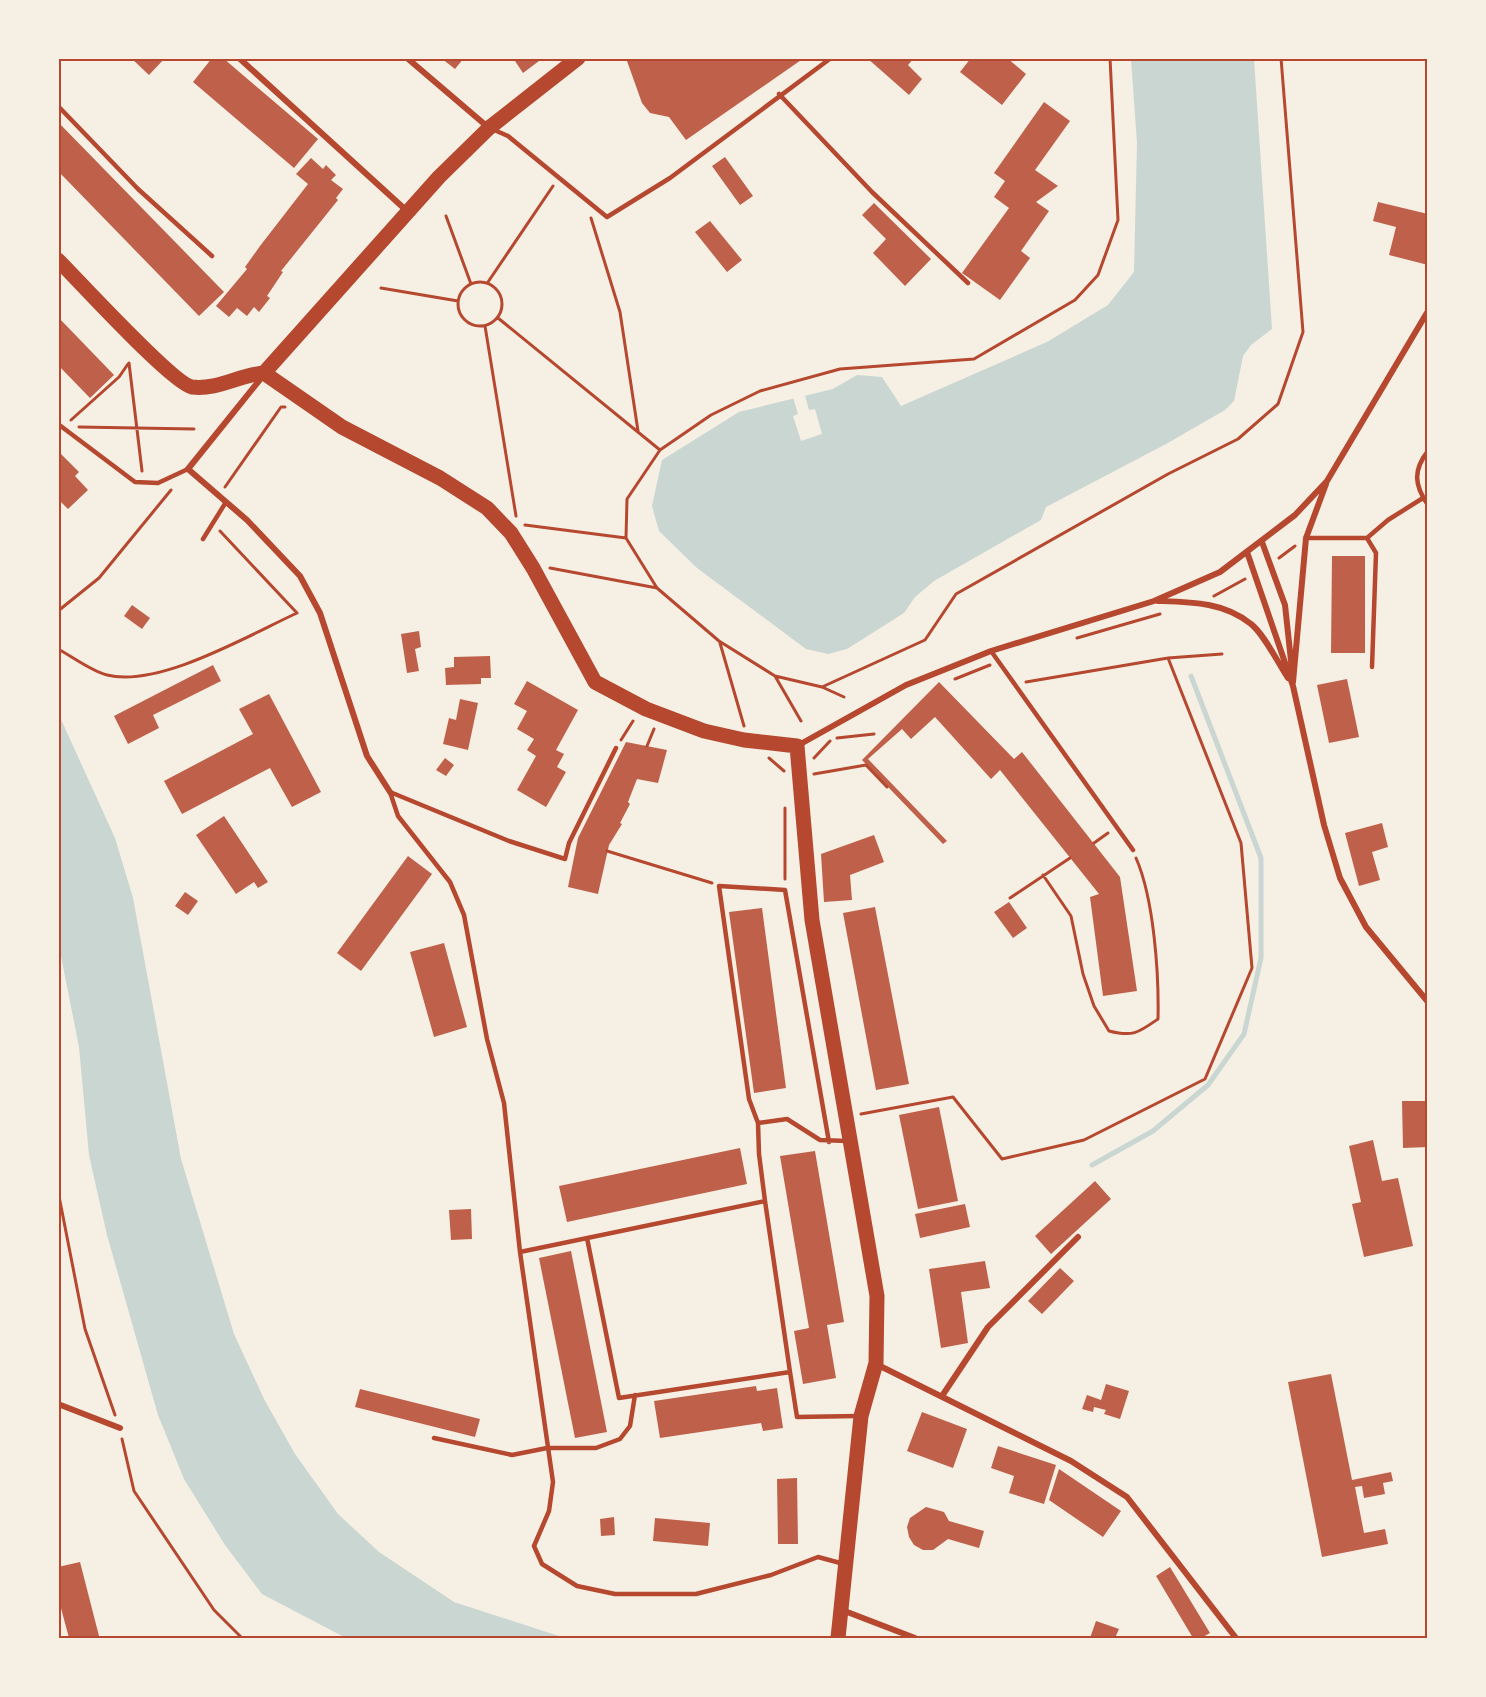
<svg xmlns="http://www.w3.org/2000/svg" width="1486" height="1697" font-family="'Fira Sans Condensed',sans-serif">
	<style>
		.water { fill: #c9d6d2 }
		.pier { fill: #f6efe4 }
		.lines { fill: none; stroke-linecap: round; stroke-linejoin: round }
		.stream { stroke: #c9d6d2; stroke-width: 5 }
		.building { fill: #bf614a }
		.path { stroke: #b5482f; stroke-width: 3 }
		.service { stroke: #b5482f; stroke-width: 4.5 }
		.minor { stroke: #b5482f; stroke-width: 6 }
		.primary { stroke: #b5482f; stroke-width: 15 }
		.neatline { fill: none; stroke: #b5482f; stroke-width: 2 }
	</style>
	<rect width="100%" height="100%" fill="#f6efe4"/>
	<path class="water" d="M 1131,59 L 1254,59 L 1272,329 L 1251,345 L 1243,356 L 1234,401 L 1225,410 L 1166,444 L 1046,507 L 1041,520 L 934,581 L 915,597 L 904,613 L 847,649 L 828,654 L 806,649 L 697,568 L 659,531 L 652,506 L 662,460 L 739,412 L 833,389 L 857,375 L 882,377 L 901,406 L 1047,342 L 1108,305 L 1134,272 L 1137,143 Z
		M 59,715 L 115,838 L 133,898 L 181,1159 L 234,1334 L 264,1399 L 295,1454 L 338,1514 L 379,1552 L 454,1602 L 565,1638 L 346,1638 L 262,1594 L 225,1545 L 184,1479 L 158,1415 L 107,1235 L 89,1155 L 79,1047 L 59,946 Z"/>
	<path class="pier" d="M 804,392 L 809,410 L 815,409 L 822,434 L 801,441 L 793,416 L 798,414 L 792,394 Z"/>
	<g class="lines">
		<path class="stream" d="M 1092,1165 L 1153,1131 L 1208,1085 L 1244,1034 L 1261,958 L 1261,858 L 1191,676"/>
	</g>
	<path class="building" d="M 131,58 L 165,58 L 149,75 Z
		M 212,58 L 223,58 L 318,139 L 294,168 L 193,82 Z
		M 441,58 L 464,58 L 455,69 Z
		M 513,58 L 543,58 L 523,73 Z
		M 634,58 L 804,58 L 686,140 L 669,117 L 650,113 L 642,103 L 627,61 Z
		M 867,58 L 914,58 L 908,65 L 922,79 L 909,95 Z
		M 971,58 L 1007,58 L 1026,74 L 1002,105 L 960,72 Z
		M 1044,102 L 1070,121 L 1035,170 L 1058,186 L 1036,202 L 1049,211 L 1021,251 L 1030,258 L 1000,300 L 962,273 L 1009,208 L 994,197 L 1005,181 L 994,173 Z
		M 58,122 L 224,292 L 199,316 L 58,171 Z
		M 725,157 L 753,196 L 740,205 L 712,166 Z
		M 311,158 L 323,169 L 326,165 L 336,175 L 331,180 L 343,189 L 336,198 L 338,200 L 281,271 L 283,272 L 267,296 L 270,298 L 259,312 L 254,307 L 247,316 L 237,308 L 229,317 L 216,306 L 247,269 L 245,267 L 260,246 L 308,184 L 296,174 Z
		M 1378,202 L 1428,214 L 1428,265 L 1389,255 L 1396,227 L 1373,221 Z
		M 874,203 L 931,259 L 905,286 L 873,253 L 886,239 L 862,215 Z
		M 710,221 L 742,260 L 727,272 L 695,232 Z
		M 58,317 L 114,375 L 90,398 L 58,365 Z
		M 58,451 L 79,472 L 75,476 L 88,490 L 68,509 L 58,499 Z
		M 1332,556 L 1365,556 L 1365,653 L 1331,653 Z
		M 132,605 L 150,618 L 142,629 L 124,616 Z
		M 419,631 L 421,647 L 415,649 L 419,671 L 407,673 L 401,634 Z
		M 490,656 L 491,678 L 481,678 L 481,684 L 446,685 L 445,668 L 454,667 L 454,657 Z
		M 213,665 L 221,681 L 153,715 L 159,728 L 128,744 L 114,716 Z
		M 1347,679 L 1359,737 L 1329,743 L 1317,685 Z
		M 527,681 L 578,710 L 556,750 L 564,754 L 557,767 L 566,772 L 546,807 L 517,790 L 536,756 L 527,750 L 534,739 L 517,729 L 527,711 L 514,704 Z
		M 939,682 L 1014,759 L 1022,752 L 1120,877 L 1137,991 L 1103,996 L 1090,897 L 1099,894 L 1000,770 L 991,779 L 935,717 L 911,739 L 902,729 L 868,759 L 947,841 L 943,844 L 862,760 Z
		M 269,694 L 321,792 L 292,807 L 270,768 L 182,814 L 164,781 L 253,734 L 239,709 Z
		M 460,699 L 478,703 L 468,750 L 443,744 L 449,718 L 456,720 Z
		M 626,742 L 667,750 L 658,783 L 637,779 L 628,802 L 630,804 L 620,823 L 622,824 L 609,845 L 598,894 L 568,887 L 578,838 Z
		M 445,758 L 454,765 L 446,776 L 436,770 Z
		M 224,816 L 268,882 L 258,888 L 254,882 L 236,894 L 196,835 Z
		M 1382,823 L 1388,847 L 1372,852 L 1380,880 L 1359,886 L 1345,833 Z
		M 874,835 L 884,862 L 850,875 L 852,900 L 824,902 L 821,854 Z
		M 408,856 L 432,874 L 361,971 L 337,953 Z
		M 185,892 L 198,901 L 188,915 L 175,906 Z
		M 1009,902 L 1027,928 L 1013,938 L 994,912 Z
		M 875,907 L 909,1084 L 876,1090 L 843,913 Z
		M 762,908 L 786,1088 L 754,1093 L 729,912 Z
		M 444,943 L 467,1027 L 434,1037 L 410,952 Z
		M 1402,1101 L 1428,1101 L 1428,1147 L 1403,1148 Z
		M 939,1107 L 958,1201 L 918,1209 L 899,1115 Z
		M 1373,1140 L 1382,1181 L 1398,1178 L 1413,1246 L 1364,1257 L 1352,1204 L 1361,1202 L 1349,1146 Z
		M 740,1148 L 747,1184 L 567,1222 L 559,1186 Z
		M 815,1151 L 844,1322 L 827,1325 L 836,1378 L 803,1384 L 794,1331 L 809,1328 L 780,1156 Z
		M 1095,1181 L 1111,1199 L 1051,1254 L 1035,1236 Z
		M 965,1204 L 970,1227 L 920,1238 L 915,1214 Z
		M 471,1209 L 472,1239 L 451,1240 L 449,1210 Z
		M 571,1251 L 607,1432 L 575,1438 L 539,1258 Z
		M 985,1261 L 990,1288 L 961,1292 L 968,1343 L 941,1348 L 929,1269 Z
		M 1060,1268 L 1074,1281 L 1042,1314 L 1028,1301 Z
		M 1331,1374 L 1352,1480 L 1391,1472 L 1393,1481 L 1383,1483 L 1385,1494 L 1364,1498 L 1362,1486 L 1355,1487 L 1364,1533 L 1385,1529 L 1388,1544 L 1322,1557 L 1288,1382 Z
		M 1106,1384 L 1129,1391 L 1120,1419 L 1104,1414 L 1106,1410 L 1094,1407 L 1093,1412 L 1082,1409 L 1087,1395 L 1101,1400 Z
		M 756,1386 L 757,1391 L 777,1388 L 783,1428 L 763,1431 L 761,1423 L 660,1438 L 654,1401 Z
		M 360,1389 L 480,1419 L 475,1437 L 355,1407 Z
		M 922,1412 L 967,1429 L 953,1468 L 907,1451 Z
		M 998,1446 L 1056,1465 L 1044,1504 L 1009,1493 L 1014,1476 L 991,1468 Z
		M 1059,1469 L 1121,1511 L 1103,1537 L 1049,1500 Z
		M 797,1478 L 798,1544 L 778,1544 L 777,1479 Z
		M 926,1507 L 944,1512 L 949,1521 L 984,1531 L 979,1548 L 948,1539 L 933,1550 L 923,1550 L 914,1545 L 909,1537 L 907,1527 L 910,1518 Z
		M 614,1517 L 615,1535 L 601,1536 L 600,1519 Z
		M 655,1518 L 710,1523 L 708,1546 L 653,1541 Z
		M 80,1562 L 99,1636 L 69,1638 L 58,1597 L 58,1567 Z
		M 1170,1567 L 1210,1633 L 1201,1638 L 1193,1638 L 1156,1576 Z
		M 1096,1621 L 1119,1629 L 1115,1638 L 1090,1638 Z"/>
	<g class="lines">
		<path class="path" d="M 446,216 L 471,284
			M 591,218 L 620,312 L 638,431
			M458 304a22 22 0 1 1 44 0a22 22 0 1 1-44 0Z
			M 488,282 L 553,186
			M 381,288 L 458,301
			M 498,318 L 660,450
			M 485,326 L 516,516
			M 129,363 L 142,471
			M 71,420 L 119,377 L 128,364
			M 79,427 L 194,429
			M 225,487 L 281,407 L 285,407
			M 525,525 L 626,538
			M 1279,558 L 1295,546
			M 550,568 L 657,588
			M 1214,596 L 1245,579
			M 58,611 L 99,578 L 171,490
			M 1077,638 L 1160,614
			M 720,643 L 744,726
			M 58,649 C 73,657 91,671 107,675 C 159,688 249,635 297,613 L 220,531
			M 775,676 L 822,687 L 925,640 L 956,594 L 1168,474 L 1238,439 L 1278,404 L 1303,332 L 1281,58
			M 955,679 L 990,665
			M 1026,682 L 1168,658 L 1222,654
			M 822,687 L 844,697
			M 801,721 L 775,676 L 719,641 L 657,588 L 626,538 L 627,499 L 660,450 L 711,415 L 760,391 L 840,369 L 974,359 L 1075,300 L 1098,275 L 1118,220 L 1110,58
			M 837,738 L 874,734
			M 621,740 L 633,721
			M 647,746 L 654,729
			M 769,758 L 784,771
			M 814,758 L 830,741
			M 814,774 L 866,765 L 887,787
			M 785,808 L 785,879
			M 1094,843 L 1108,833
			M 607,851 L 712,883
			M 1043,875 L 1071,916 L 1083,974 L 1094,1006 L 1109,1031 C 1133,1037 1138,1033 1158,1019 C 1159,974 1154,899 1136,858
			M 1010,898 L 1070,858
			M 861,1114 L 953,1097 L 1002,1159 L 1084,1140 L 1205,1079 L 1252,968 L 1241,843 L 1168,658
			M 58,1191 L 85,1329 L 115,1415
			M 122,1439 L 134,1491 L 214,1610 L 242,1638"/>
		<path class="service" d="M 779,94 L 872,192 L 968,283
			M 58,106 L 138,189 L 212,256
			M 492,129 L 508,136 L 607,217 L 670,178 L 831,58
			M 58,424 L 135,482 L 158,483 L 188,469
			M 1428,451 C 1413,470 1414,485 1428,505
			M 1306,538 L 1367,538 L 1388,520 L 1423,498
			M 1367,538 L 1376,553 L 1372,667
			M 203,539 L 226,502
			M 991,651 L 1133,850
			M 390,792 L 398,816 L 450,882 L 464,915 L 487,1039 L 504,1103 L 520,1252 L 553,1482 L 549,1511 L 534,1546 L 542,1564 L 577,1586 L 615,1594 L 696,1594 L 771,1575 L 818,1557 L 844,1564
			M 390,792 L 509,841 L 565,859 L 569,843 L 616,748
			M 758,1123 L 749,1099 L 719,886 L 785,890 L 829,1142
			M 587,1238 L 619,1398 L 790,1372 L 765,1201
			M 520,1252 L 765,1201 L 759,1154 L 758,1123 L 787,1119 L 820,1140 L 847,1141
			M 790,1372 L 797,1417 L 858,1416
			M 434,1438 L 512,1455 L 547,1448 L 596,1448 L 620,1439 L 630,1426 L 635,1395"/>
		<path class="minor" d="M 239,58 L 407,211
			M 407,58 L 489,128
			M 262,377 L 188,469 L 247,520 L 300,576 L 320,613 L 367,756 L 390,792
			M 1262,542 L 1285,605 L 1292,670
			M 1247,552 L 1293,686 L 1324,825 L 1340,878 L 1366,927 L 1428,1002
			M 1158,601 C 1191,602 1224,602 1251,624 C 1264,634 1278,663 1288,678
			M 1293,682 L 1306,538 L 1326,484
			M 797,746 L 906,685 L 991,651 L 1154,601 L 1220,572 L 1295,515 L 1327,481 L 1428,311
			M 876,1364 L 1071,1461 L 1127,1497 L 1236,1638
			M 942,1396 L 988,1327 L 1078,1237
			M 58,1404 L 120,1428
			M 842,1610 L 915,1638"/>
		<path class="primary" d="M 58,260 C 78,280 173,384 192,387 C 218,390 239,375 264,373 L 439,177 L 489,128 L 578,58
			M 264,373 L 342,427 L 440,478 L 487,508 L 511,533 L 533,568 L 595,682 L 646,709 L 704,731 L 744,740 L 797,746 L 812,920 L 877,1296 L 876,1363 L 861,1416 L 838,1638"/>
	</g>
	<rect width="1486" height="1697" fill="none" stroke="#f6efe4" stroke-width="120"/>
	<rect x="60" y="60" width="1366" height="1577" class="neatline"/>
</svg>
